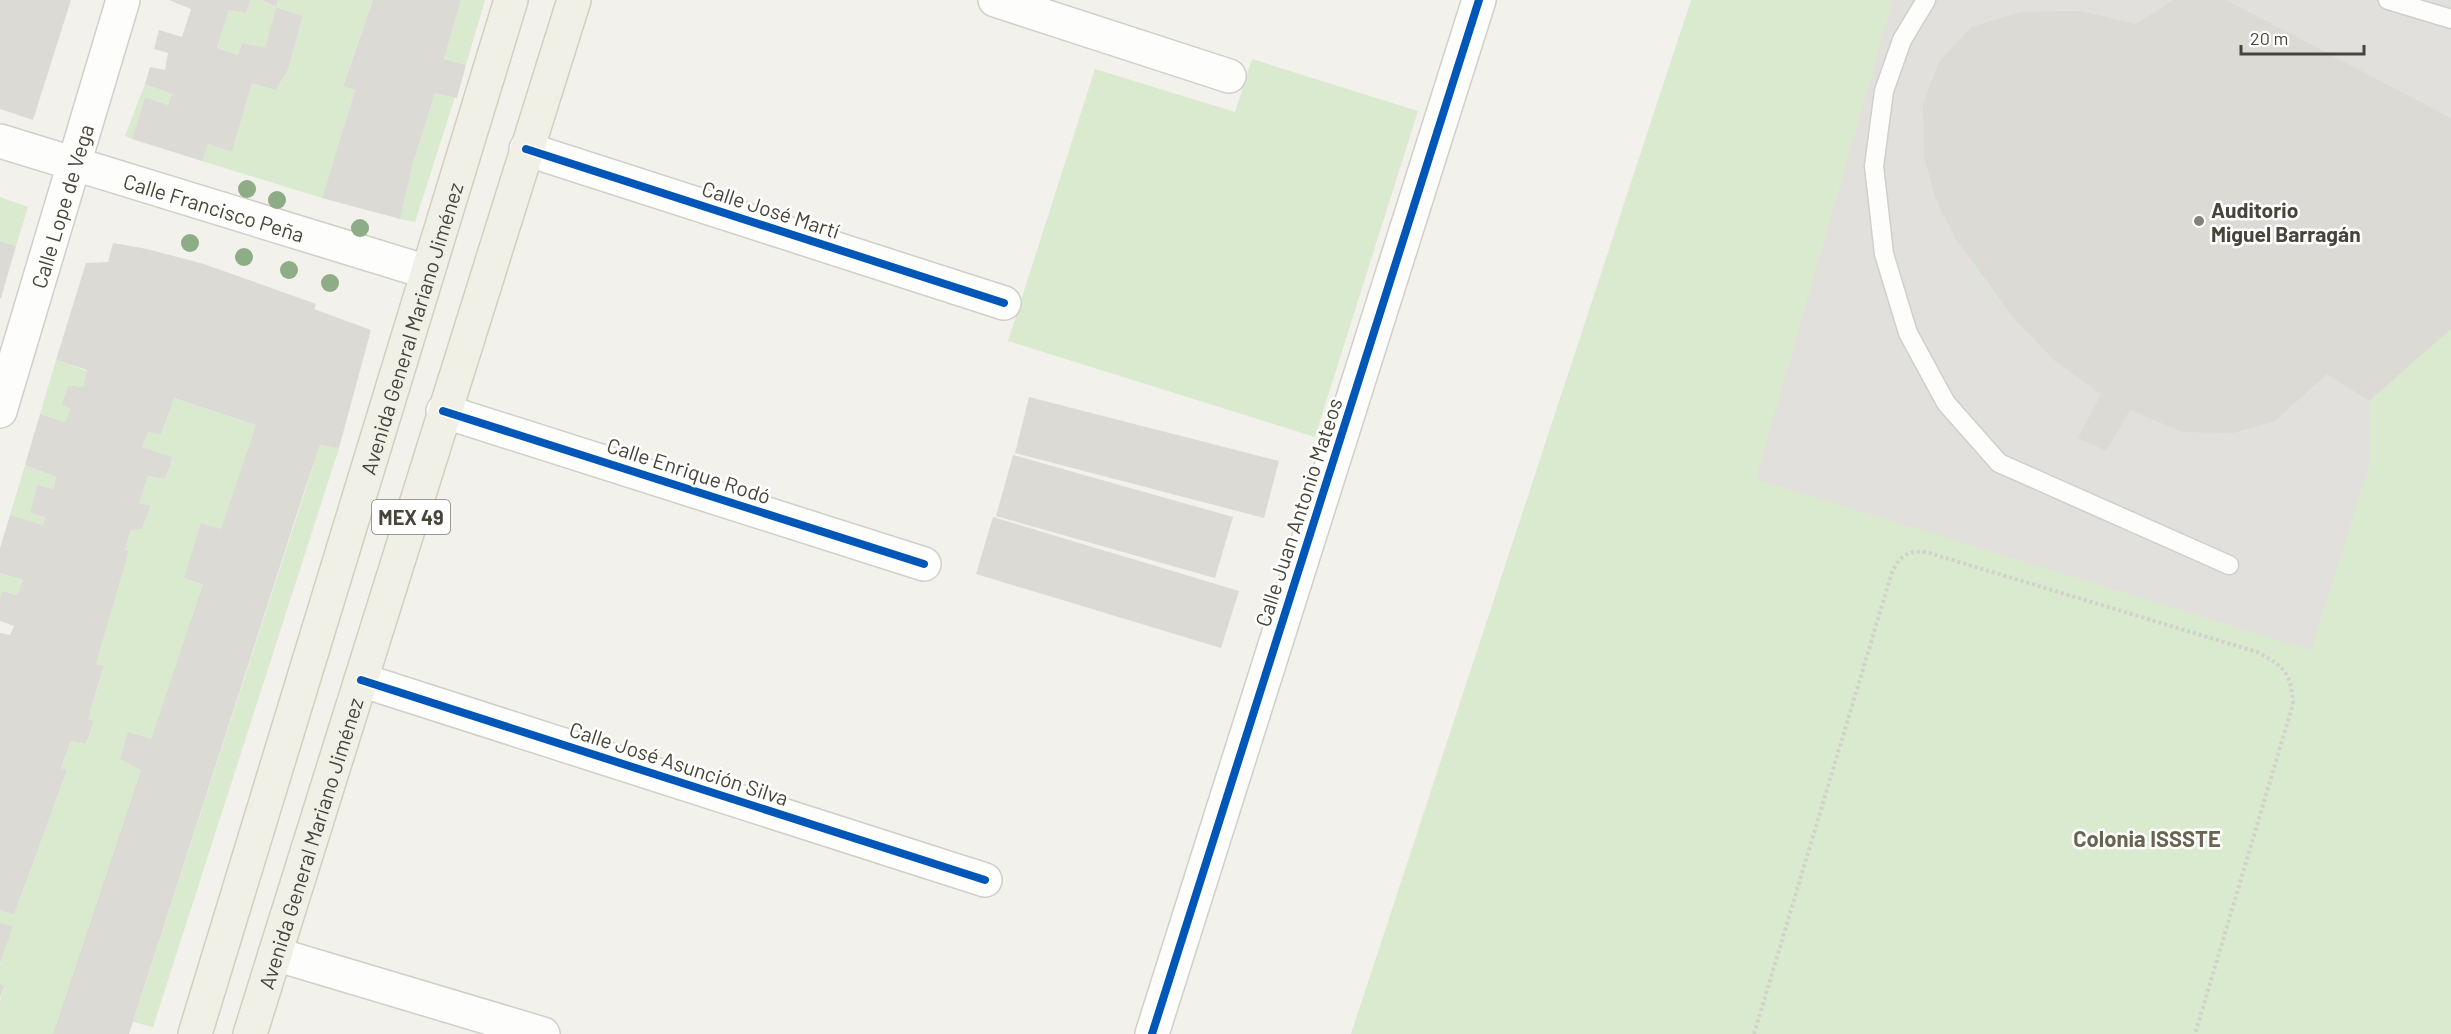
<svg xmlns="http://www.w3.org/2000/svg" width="2451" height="1034" font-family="Barlow,sans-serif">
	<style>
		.green { fill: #daeacf }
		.parking { fill: #e1e0dc }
		.building { fill: #dbdad5 }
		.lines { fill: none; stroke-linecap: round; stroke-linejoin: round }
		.service-casing { stroke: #d0cfca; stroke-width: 21 }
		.minor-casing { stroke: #d0cfca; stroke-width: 36 }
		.primary-casing { stroke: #d2d0bc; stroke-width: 36 }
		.path { stroke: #d2d1cb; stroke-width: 4; stroke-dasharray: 3 3; stroke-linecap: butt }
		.service { stroke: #fdfdfc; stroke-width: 18 }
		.minor { stroke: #fdfdfc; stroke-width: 33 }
		.primary { stroke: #f0f0e6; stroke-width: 33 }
		.cycleway-casing { stroke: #fff; stroke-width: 11 }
		.cycleway { stroke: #0057b8; stroke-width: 8 }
		.tree { fill: #8eac85 }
		.poi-dot { fill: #838178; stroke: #fff; stroke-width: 2 }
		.labels { text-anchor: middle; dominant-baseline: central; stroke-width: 5; stroke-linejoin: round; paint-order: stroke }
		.shield { fill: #fff; stroke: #7e7d74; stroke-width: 1.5 }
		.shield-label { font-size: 20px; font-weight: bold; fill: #474539 }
		.street-label { font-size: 21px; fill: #474539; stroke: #fff }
		.poi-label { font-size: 21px; font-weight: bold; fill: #474539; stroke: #fff; text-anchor: start }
		.neighbourhood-label { font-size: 22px; font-weight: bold; fill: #696451; stroke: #fff }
	</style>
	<rect width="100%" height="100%" fill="#f2f1ec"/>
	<path class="green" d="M 250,0 L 261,0 L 275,7 L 278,0 L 373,0 L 343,85 L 355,90 L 322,198 L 202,161 L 208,144 L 232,152 L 252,83 L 277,89 L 288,70 L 303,16 L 276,7 L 265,47 L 242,43 L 238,55 L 217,48 L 229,10 L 246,12 Z
		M 461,0 L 485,0 L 466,65 L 444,59 Z
		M 1691,0 L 2451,0 L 2451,1034 L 1351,1034 Z
		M 1252,59 L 1418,111 L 1315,437 L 1008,341 L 1095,69 L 1235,112 Z
		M 145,84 L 172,94 L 168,105 L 145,97 L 132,139 L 125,136 Z
		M 435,93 L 455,97 L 415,222 L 400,219 L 413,163 Z
		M 0,197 L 28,207 L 16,246 L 0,241 Z
		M 56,360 L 87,371 L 83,387 L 68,385 L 62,403 L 70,409 L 65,422 L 40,414 Z
		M 174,398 L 256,425 L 53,1034 L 0,1034 L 0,1000 L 5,985 L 0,984 L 0,965 L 12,927 L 0,923 L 0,910 L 14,915 L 67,770 L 61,768 L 71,741 L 86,744 L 94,721 L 88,719 L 104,667 L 96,664 L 129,551 L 125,550 L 131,530 L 142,529 L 151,507 L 139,503 L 148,476 L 165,479 L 173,457 L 142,447 L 148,432 L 161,435 Z
		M 320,445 L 339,448 L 153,1027 L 133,1022 Z
		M 25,465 L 56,477 L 54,489 L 37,485 L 30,513 L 45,517 L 43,525 L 10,515 Z
		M 0,573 L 23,580 L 17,595 L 3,591 L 0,598 Z"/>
	<path class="parking" d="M 1893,0 L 2174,0 L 2136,24 L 2081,11 L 2021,12 L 1971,27 L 1939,62 L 1923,104 L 1924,156 L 1936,200 L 1957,241 L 1982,278 L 2016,321 L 2056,362 L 2101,394 L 2079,438 L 2106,451 L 2130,410 L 2275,421 L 2327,374 L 2369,401 L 2369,466 L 2311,650 L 1756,479 Z
		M 2226,0 L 2451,0 L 2451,118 Z"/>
	<path class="building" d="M 0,0 L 71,0 L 33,120 L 0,109 Z
		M 169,0 L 250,0 L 246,13 L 229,10 L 217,48 L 238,55 L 242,43 L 265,47 L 276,7 L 303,16 L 288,70 L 276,90 L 252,83 L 232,152 L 208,144 L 202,161 L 132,139 L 145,97 L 168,105 L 172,94 L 145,84 L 150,67 L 165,70 L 168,53 L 154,49 L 159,30 L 182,37 L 191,9 Z
		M 261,0 L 278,0 L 276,7 Z
		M 373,0 L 461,0 L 444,59 L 466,65 L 457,98 L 435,93 L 413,163 L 400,219 L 322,198 L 355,90 L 343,86 Z
		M 2174,0 L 2226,0 L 2451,118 L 2451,329 L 2369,401 L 2327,374 L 2275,421 L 2233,433 L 2183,432 L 2130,410 L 2106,451 L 2078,438 L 2101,394 L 2056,362 L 2016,321 L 1957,241 L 1936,200 L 1924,156 L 1923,104 L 1939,62 L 1971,27 L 2021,12 L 2081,11 L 2136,24 Z
		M 0,241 L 16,246 L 1,298 L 0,298 Z
		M 113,243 L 147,249 L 204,264 L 316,304 L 314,309 L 371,330 L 339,448 L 320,445 L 303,495 L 129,1034 L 53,1034 L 141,770 L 120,759 L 128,732 L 151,739 L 203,584 L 184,578 L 201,523 L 221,529 L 256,425 L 174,398 L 161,435 L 148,432 L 142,447 L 173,457 L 165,479 L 148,476 L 139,503 L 151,506 L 142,529 L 131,530 L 125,550 L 129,551 L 96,664 L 104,666 L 88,719 L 94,721 L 86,744 L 71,741 L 61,768 L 67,770 L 14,915 L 0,910 L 0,633 L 10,635 L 14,626 L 0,621 L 0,598 L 2,591 L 17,595 L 23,580 L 0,573 L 0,548 L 10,515 L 43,525 L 45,517 L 30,513 L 37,485 L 54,489 L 56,477 L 25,465 L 40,414 L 65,422 L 70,409 L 62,404 L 68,385 L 83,387 L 87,370 L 56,360 L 86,263 L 108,262 Z
		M 1029,397 L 1279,461 L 1264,518 L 1015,453 Z
		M 1013,455 L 1233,517 L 1215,578 L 996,516 Z
		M 993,517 L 1239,591 L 1221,648 L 976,574 Z
		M 0,923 L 13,926 L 0,964 Z
		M 0,984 L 5,985 L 0,998 Z"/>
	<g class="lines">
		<g class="service-casing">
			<path id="service" d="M 1926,0 L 1902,40 L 1884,91 L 1874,166 L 1884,254 L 1908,333 L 1946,403 L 1999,463 L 2229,565
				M 2388,0 L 2451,19"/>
		</g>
		<g class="minor-casing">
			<g id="minor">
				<path d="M 995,0 L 1229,76"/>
				<path id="s1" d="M 0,141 L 427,272"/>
				<path d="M 526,149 L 1004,303"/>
				<path id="s2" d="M 0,411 L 123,0"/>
				<path d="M 443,411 L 924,564"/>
				<path d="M 361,680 L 985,880"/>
				<path d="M 275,954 L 543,1034"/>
				<path d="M 1152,1034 L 1479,0"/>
			</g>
		</g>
		<g class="primary-casing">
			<g id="primary">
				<path id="s3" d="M 195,1034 L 511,0"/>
				<path id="s4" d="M 250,1034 L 574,0"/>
			</g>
		</g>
		<path class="path" d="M 1754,1034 L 1892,572 C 1900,556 1908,550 1926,552 L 2257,652 C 2284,667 2291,671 2293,704 L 2195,1034"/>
		<use href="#service" class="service"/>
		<use href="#minor" class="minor"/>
		<use href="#primary" class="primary"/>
		<g class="cycleway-casing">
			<path id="cycleway" d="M 526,149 L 1004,303
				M 443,411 L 924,564
				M 361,680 L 985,880
				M 1152,1034 L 1479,0"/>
		</g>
		<use href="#cycleway" class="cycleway"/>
	</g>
	<g class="tree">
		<circle cx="247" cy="189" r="9"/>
		<circle cx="277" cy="200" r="9"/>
		<circle cx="360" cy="228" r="9"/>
		<circle cx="190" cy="243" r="9"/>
		<circle cx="244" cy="257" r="9"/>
		<circle cx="289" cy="270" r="9"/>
		<circle cx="330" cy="283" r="9"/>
	</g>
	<circle class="poi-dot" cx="2199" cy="221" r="6"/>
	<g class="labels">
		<rect class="shield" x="372" y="500" width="78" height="34" rx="4.5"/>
		<g class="shield-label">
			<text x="411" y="517">MEX 49</text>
		</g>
		<g class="street-label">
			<text stroke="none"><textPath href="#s2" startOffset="214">Calle Lope de Vega</textPath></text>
			<text stroke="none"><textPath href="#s1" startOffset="224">Calle Francisco Peña</textPath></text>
			<text transform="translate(771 209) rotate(18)">Calle José Martí</text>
			<text stroke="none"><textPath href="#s3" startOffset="738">Avenida General Mariano Jiménez</textPath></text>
			<text transform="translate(689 470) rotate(18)">Calle Enrique Rodó</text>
			<text transform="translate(1298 512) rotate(-72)">Calle Juan Antonio Mateos</text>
			<text transform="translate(679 763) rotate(18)">Calle José Asunción Silva</text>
			<text stroke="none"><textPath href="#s4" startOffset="200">Avenida General Mariano Jiménez</textPath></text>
		</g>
		<g class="poi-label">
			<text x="2211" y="209">Auditorio<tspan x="2211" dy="24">Miguel Barragán</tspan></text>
		</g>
		<g class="neighbourhood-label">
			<text x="2147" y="838">Colonia ISSSTE</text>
		</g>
	</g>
	<path d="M2241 45v9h123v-9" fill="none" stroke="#474539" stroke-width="3"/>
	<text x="2250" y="45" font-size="18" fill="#474539" stroke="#ffffff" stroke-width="4.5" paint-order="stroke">20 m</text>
</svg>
